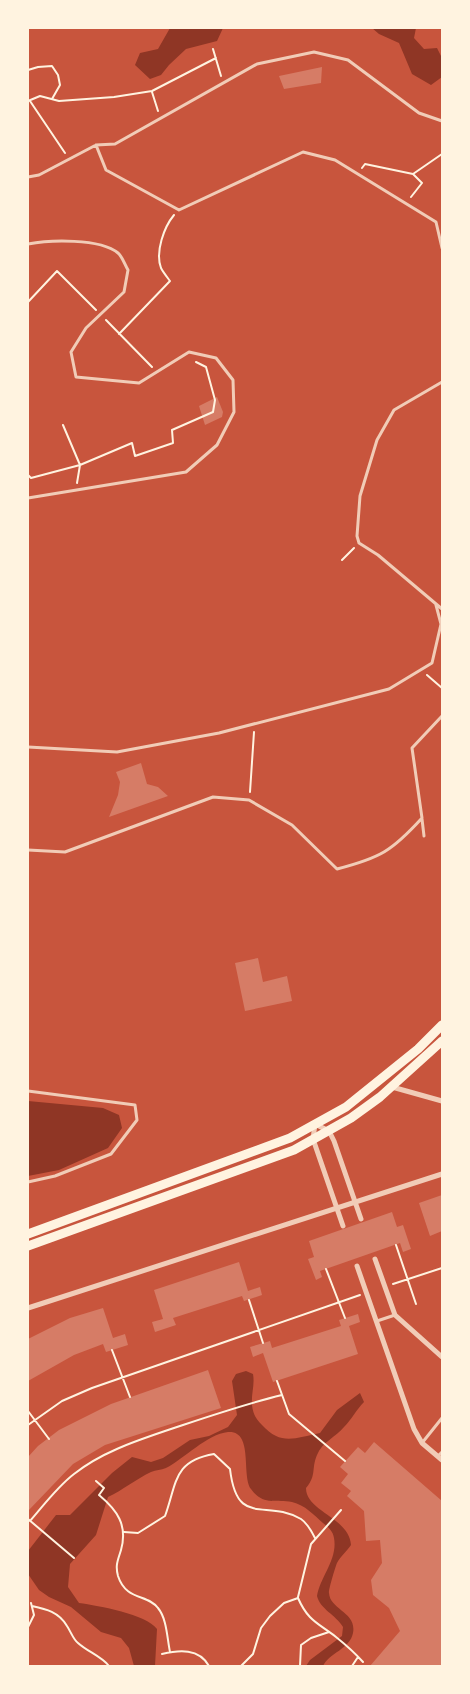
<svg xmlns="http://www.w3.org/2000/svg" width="470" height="1694" font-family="Inter,sans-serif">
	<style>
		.water { fill: #8f3625 }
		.building { fill: #d67c66 }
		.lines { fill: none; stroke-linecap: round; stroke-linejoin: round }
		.path { stroke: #fff3e0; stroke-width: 2 }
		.service { stroke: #f1ccb7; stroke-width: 3 }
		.minor { stroke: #f1ccb7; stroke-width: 5 }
		.secondary { stroke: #fff3e0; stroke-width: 9 }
	</style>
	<rect width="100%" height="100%" fill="#c8553d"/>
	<path class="water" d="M 170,28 L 223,28 L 217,41 L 186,49 L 169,65 L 161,75 L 150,79 L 135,65 L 140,53 L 158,49 Z
		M 372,28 L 416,28 L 414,38 L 424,49 L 437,48 L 442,58 L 442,77 L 431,85 L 412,74 L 399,43 L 379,34 Z
		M 28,1101 L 103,1108 L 119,1115 L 122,1128 L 108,1148 L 59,1170 L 28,1176 Z
		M 246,1371 L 253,1374 C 255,1385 251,1394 252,1405 C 253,1414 256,1419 262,1425 C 281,1446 295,1438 320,1433 L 337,1410 L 360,1393 L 364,1402 C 356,1410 352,1419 344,1427 C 336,1437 322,1442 317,1455 C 311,1469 317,1475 306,1488 C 306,1512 349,1517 351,1545 C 347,1551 340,1557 337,1563 C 336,1565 328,1591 329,1593 C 330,1610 357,1612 353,1633 C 350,1649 329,1653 323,1666 L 306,1666 L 310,1660 L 342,1636 L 343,1627 C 336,1615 320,1609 317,1596 C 320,1577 338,1559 334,1538 C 333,1531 328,1527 323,1523 C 314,1515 305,1505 292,1502 C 275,1499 263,1506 251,1489 C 241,1475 254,1430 228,1432 C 207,1434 184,1459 166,1468 C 161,1470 156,1470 151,1472 C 136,1479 123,1490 108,1497 L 96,1535 L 70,1564 L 68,1587 L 79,1603 C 99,1606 146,1614 157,1629 L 155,1666 L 134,1666 L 129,1648 L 121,1638 L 101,1632 L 71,1607 L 49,1597 L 39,1590 L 28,1574 L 28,1551 L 56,1515 L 70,1515 L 112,1473 L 132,1457 L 151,1462 L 163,1458 L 190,1440 L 209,1436 L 228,1427 L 237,1415 L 232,1381 L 236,1374 Z"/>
	<path class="building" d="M 322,67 L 321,83 L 284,89 L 279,76 Z
		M 217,397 L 223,412 L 222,417 L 205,425 L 199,406 Z
		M 141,763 L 147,784 L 158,787 L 168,796 L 109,817 L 118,795 L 120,782 L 116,772 Z
		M 258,958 L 263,982 L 287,976 L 292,1001 L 245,1011 L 235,963 Z
		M 442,1195 L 442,1231 L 430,1236 L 419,1203 Z
		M 392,1212 L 397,1227 L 403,1225 L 411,1249 L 403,1252 L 400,1243 L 320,1271 L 322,1277 L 316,1280 L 308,1259 L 314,1257 L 309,1241 Z
		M 239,1262 L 248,1291 L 260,1287 L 262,1295 L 244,1301 L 242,1296 L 173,1318 L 176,1325 L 155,1332 L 152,1322 L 163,1319 L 154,1290 Z
		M 103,1308 L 113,1338 L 125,1334 L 128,1345 L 106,1352 L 103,1344 L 74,1355 L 28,1381 L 28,1339 L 70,1318 Z
		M 358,1314 L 360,1322 L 349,1326 L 358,1354 L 273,1382 L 263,1353 L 253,1357 L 250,1347 L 270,1341 L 272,1348 L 341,1326 L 339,1320 Z
		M 208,1370 L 221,1408 L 105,1445 L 73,1464 L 28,1511 L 28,1457 L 38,1446 L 59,1430 L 111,1404 Z
		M 374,1442 L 442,1501 L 442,1666 L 370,1666 L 400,1631 L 389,1608 L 373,1595 L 371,1580 L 382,1563 L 380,1540 L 366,1541 L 364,1511 L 347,1496 L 351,1491 L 341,1483 L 348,1474 L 340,1467 L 358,1447 L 365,1453 Z"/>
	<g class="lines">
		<path class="path" d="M 213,49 L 221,76
			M 28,70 L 38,67 L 52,66 L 58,75 L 60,85 L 52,99
			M 152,92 L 158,111
			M 28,101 L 40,96 L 59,101 L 114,97 L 152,91 L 216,58
			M 30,101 L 65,153
			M 362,168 L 365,164 L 413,174 L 442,154
			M 411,197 L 422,183 L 413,174
			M 28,302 L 57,271 L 96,310
			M 106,320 L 152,367
			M 119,334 L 170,281 C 167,277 163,272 161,268 C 155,252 164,227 174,215
			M 63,425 L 80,465 L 132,443 L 135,456 L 173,443 L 172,430 L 213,412 L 215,400 L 206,367 L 196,362
			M 28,475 L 31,478 L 80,465 L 77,483
			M 342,560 L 354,548
			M 427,675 L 442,688
			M 250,792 L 254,732
			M 396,1245 L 416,1304
			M 326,1269 L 345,1318
			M 393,1284 L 442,1268
			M 249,1300 L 263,1343
			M 112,1350 L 130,1397
			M 277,1381 L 289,1414 L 345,1461
			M 28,1411 L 49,1439
			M 28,1425 L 62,1401 L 92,1388 L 360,1295
			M 96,1481 L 104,1488 L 99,1495 C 117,1510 128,1525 121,1550 C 118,1560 115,1565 118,1576 C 126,1601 148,1594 158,1608 C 167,1619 167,1638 170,1652
			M 28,1519 L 74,1558
			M 30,1521 C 44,1505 57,1487 74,1474 C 103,1451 139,1440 174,1428 C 210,1416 245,1404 282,1395
			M 124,1532 L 138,1533 L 165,1516 C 177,1483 173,1461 214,1454 L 230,1469 C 237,1529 266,1498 301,1519 C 307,1523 312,1532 315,1538
			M 298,1597 L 311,1544 L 341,1510
			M 32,1606 C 46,1609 59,1612 67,1626 C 71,1632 73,1639 78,1643 C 88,1652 101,1656 109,1666
			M 28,1627 L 34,1615 L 31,1603
			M 162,1654 C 179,1650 199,1648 209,1666
			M 241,1666 L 253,1654 L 261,1628 L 270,1616 L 284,1603 L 298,1598 C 308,1621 318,1623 336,1637 C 346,1645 355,1653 363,1662
			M 300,1666 L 301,1645 L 311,1638 L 329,1632
			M 352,1666 L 358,1657"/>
		<path class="service" d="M 96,145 L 106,170 L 179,210 L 303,152 L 335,160 L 436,222 L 442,248
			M 28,177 L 39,175 L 96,145 L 115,144 L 257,64 L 314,52 L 348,60 L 419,113 L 442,121
			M 28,244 C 49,240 100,238 118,253 C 122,256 125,265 128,270 L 124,292 L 86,328 L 71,352 L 76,377 L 139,383 L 189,352 L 216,358 L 233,380 L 234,412 L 217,445 L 186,472 L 28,498
			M 442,382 L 394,410 L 377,440 L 360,496 L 357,536 L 359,543 L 378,555 L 442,609
			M 28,747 L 117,752 L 219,733 L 389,689 L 432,663 L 441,624 L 436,605
			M 422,819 L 424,836
			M 28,850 L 65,852 L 213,797 L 249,800 L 292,825 L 337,869 C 380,858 392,851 422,818 L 412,748 L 442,716
			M 28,1091 L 135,1105 L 137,1120 L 111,1154 L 55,1176 L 28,1182
			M 377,1321 L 395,1315
			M 422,1443 L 442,1418
			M 438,1456 L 442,1452"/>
		<path class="minor" d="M 392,1087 L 442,1101
			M 343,1226 L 313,1139 L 315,1124 L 329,1131 L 334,1141 L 361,1219
			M 375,1259 L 395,1315 L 442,1357
			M 357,1266 L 414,1429 L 422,1443 L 442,1460
			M 28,1308 L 442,1174"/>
		<path class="secondary" d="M 28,1234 L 290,1138 L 346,1107 L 418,1049 L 442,1025
			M 28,1246 L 294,1150 L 351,1118 L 380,1097 L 442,1041"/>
	</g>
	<rect width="470" height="1694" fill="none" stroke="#fff3e0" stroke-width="58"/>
</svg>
